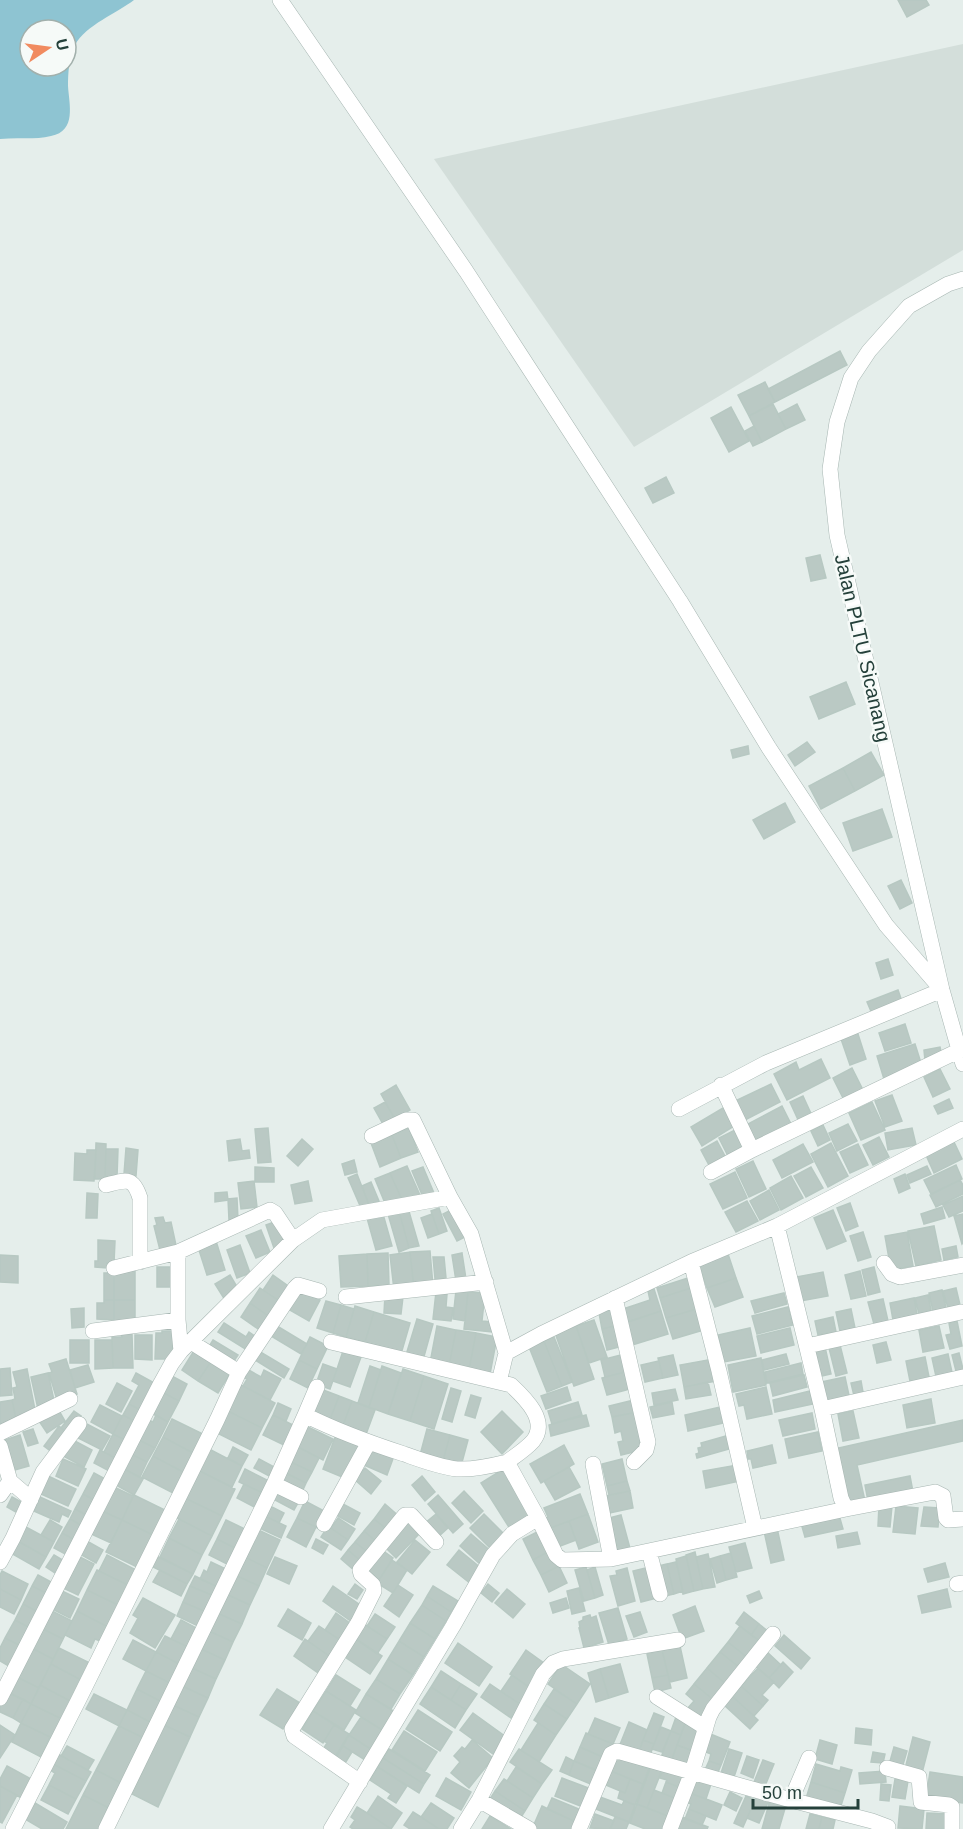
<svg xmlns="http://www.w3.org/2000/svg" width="963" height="1829" font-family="Helvetica,sans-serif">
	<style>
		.built { fill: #d3deda }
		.water { fill: #8ec4d2; fill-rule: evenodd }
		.building { fill: #bac9c4; stroke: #b7c8c2; stroke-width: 1.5 }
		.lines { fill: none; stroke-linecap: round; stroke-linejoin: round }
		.minor-casing { stroke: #a7b6b2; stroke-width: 16 }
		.minor { stroke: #fff; stroke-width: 15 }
		.labels { text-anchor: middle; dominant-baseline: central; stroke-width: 5; stroke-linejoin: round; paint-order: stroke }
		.street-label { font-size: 20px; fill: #24403a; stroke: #f6faf8 }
	</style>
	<rect width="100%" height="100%" fill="#e5eeeb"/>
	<path class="built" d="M 963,44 L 963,250 L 634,447 L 434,159 Z"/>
	<path class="water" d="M 0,0 L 134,0 C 117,13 86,25 75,45 C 69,55 68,74 68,86 C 69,104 77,131 51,136 C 35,140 17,137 0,139 ZM 30,30 L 66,30 L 66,66 L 30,66 Z"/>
	<path class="building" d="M 898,0 L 926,0 L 929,5 L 907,17 Z
		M 840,351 L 847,365 L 775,402 L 768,389 Z
		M 765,382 L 775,402 L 749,416 L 738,395 Z
		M 773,404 L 786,429 L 762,442 L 749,416 Z
		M 797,404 L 805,420 L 786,429 L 778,414 Z
		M 731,407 L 749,441 L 729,452 L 711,418 Z
		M 754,426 L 762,442 L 753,446 L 745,431 Z
		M 666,477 L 674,493 L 653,503 L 645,488 Z
		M 820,555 L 826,578 L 811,581 L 806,558 Z
		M 846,682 L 855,704 L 819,719 L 810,697 Z
		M 807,742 L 815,752 L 795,766 L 788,755 Z
		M 748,746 L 749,754 L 733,758 L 731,750 Z
		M 871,752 L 884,775 L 855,791 L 843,768 Z
		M 843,768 L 855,791 L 821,809 L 809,786 Z
		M 785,803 L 795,822 L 764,839 L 753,820 Z
		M 882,809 L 892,837 L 853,851 L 843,823 Z
		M 901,880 L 912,903 L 900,909 L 888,886 Z
		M 888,959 L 893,975 L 881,979 L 876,963 Z
		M 898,990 L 903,1004 L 873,1016 L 867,1002 Z
		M 905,1024 L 911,1043 L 885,1051 L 879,1033 Z
		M 857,1031 L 866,1059 L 850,1065 L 840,1036 Z
		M 915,1044 L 922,1066 L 884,1079 L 877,1056 Z
		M 940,1047 L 942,1056 L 925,1060 L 924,1050 Z
		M 821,1059 L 830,1078 L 787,1100 L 774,1074 L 796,1062 L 799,1070 Z
		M 852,1068 L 863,1090 L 844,1100 L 833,1078 Z
		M 940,1069 L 950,1089 L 933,1097 L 924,1077 Z
		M 771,1084 L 780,1102 L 745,1120 L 735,1101 Z
		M 396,1085 L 410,1110 L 395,1119 L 381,1094 Z
		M 892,1095 L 902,1121 L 885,1127 L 875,1101 Z
		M 803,1096 L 813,1118 L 800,1124 L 790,1102 Z
		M 949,1099 L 953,1108 L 938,1114 L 934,1106 Z
		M 385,1102 L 395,1119 L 384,1126 L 374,1108 Z
		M 872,1102 L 885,1130 L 861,1140 L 849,1113 Z
		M 728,1105 L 739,1123 L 702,1146 L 691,1127 Z
		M 782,1106 L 792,1126 L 756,1144 L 746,1125 Z
		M 848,1124 L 857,1141 L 837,1151 L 829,1133 Z
		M 823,1125 L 830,1140 L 818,1146 L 811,1131 Z
		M 268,1128 L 271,1162 L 258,1163 L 255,1129 Z
		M 409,1128 L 418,1152 L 401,1158 L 392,1135 Z
		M 739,1128 L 749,1148 L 729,1158 L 719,1138 Z
		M 912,1128 L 916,1145 L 888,1150 L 885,1133 Z
		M 392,1135 L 401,1158 L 380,1167 L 371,1143 Z
		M 879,1137 L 889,1157 L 873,1165 L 863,1145 Z
		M 240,1139 L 242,1151 L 249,1150 L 250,1158 L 229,1161 L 227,1141 Z
		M 302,1139 L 313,1149 L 298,1166 L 287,1156 Z
		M 717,1141 L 726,1158 L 710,1167 L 701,1150 Z
		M 954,1142 L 962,1159 L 934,1173 L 926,1155 Z
		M 96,1143 L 106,1144 L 105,1179 L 95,1179 Z
		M 831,1143 L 848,1176 L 828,1187 L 811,1154 Z
		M 803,1144 L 813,1162 L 782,1178 L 773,1160 Z
		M 858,1144 L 868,1165 L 850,1173 L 840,1152 Z
		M 126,1148 L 138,1150 L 136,1176 L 124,1174 Z
		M 106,1149 L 118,1149 L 117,1177 L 105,1177 Z
		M 87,1150 L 96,1150 L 94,1181 L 74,1180 L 75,1153 L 87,1154 Z
		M 354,1160 L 357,1172 L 345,1175 L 342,1164 Z
		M 753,1161 L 766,1189 L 749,1197 L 736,1169 Z
		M 956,1165 L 962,1179 L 931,1194 L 924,1180 Z
		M 407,1166 L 420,1195 L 403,1202 L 390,1173 Z
		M 927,1166 L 931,1174 L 910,1183 L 907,1175 Z
		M 255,1167 L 274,1168 L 274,1182 L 255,1182 Z
		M 423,1167 L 434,1193 L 423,1197 L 412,1171 Z
		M 811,1167 L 823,1188 L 806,1197 L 794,1176 Z
		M 735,1172 L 747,1198 L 723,1209 L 710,1184 Z
		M 390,1173 L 403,1202 L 387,1208 L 375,1179 Z
		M 357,1174 L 369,1205 L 361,1208 L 348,1178 Z
		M 905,1174 L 910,1188 L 899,1193 L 894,1179 Z
		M 791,1176 L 803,1198 L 781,1210 L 770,1188 Z
		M 960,1180 L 963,1185 L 963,1194 L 936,1207 L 930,1195 Z
		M 254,1181 L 257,1207 L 241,1209 L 238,1183 Z
		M 308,1181 L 312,1201 L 295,1204 L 291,1185 Z
		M 371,1182 L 379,1201 L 369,1205 L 362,1186 Z
		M 769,1190 L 779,1210 L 760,1220 L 750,1201 Z
		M 227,1192 L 228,1200 L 215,1202 L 215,1193 Z
		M 87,1193 L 98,1194 L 97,1218 L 86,1218 Z
		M 963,1196 L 963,1211 L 949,1217 L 943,1205 Z
		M 237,1198 L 238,1220 L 229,1220 L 228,1199 Z
		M 747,1201 L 758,1221 L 736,1232 L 725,1212 Z
		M 850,1203 L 858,1226 L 846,1231 L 837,1208 Z
		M 942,1207 L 945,1218 L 924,1224 L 921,1214 Z
		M 408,1208 L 419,1246 L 409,1248 L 399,1211 Z
		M 439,1208 L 447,1231 L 439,1234 L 431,1211 Z
		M 453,1209 L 467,1236 L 457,1241 L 443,1214 Z
		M 833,1210 L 846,1241 L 827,1249 L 814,1218 Z
		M 399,1211 L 409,1248 L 399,1252 L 388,1214 Z
		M 383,1214 L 392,1246 L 376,1250 L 367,1218 Z
		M 432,1214 L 439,1234 L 428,1238 L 421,1218 Z
		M 963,1214 L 963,1243 L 962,1244 L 954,1216 Z
		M 163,1217 L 165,1223 L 171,1222 L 177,1250 L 161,1254 L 154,1226 L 157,1225 L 155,1218 Z
		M 277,1221 L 285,1244 L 274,1248 L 266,1225 Z
		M 934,1226 L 941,1260 L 916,1266 L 908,1231 Z
		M 261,1230 L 270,1252 L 256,1258 L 246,1236 Z
		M 863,1232 L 871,1257 L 858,1261 L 850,1236 Z
		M 907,1232 L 913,1266 L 891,1270 L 885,1236 Z
		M 98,1240 L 115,1241 L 114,1263 L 107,1263 L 107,1268 L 95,1267 L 95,1261 L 98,1261 Z
		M 216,1241 L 225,1270 L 207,1275 L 198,1247 Z
		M 240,1245 L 250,1273 L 237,1278 L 227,1250 Z
		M 956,1246 L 958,1257 L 944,1260 L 942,1249 Z
		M 430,1251 L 433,1286 L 414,1288 L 410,1252 Z
		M 410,1252 L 414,1288 L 394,1290 L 390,1255 Z
		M 388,1253 L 389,1285 L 368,1286 L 367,1254 Z
		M 462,1253 L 466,1279 L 456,1281 L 452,1255 Z
		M 367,1254 L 368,1286 L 341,1287 L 339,1256 Z
		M 728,1254 L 736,1278 L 707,1288 L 699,1265 Z
		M 0,1255 L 18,1256 L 18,1283 L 0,1282 Z
		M 433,1257 L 444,1257 L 446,1278 L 435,1279 Z
		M 157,1267 L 174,1267 L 174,1287 L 157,1287 Z
		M 874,1267 L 880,1292 L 868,1295 L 862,1270 Z
		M 135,1268 L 135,1300 L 114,1300 L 114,1273 Z
		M 860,1271 L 866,1296 L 851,1299 L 845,1275 Z
		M 823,1272 L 828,1296 L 801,1301 L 796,1277 Z
		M 104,1273 L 114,1273 L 114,1300 L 104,1300 Z
		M 230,1275 L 240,1292 L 225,1300 L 215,1284 Z
		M 273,1275 L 291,1288 L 281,1302 L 263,1290 Z
		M 691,1277 L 694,1287 L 660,1298 L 657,1288 Z
		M 736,1278 L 743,1297 L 715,1307 L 707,1288 Z
		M 694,1287 L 700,1308 L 666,1318 L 660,1298 Z
		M 260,1288 L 281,1302 L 271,1318 L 250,1303 Z
		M 299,1288 L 320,1300 L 309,1321 L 288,1309 Z
		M 956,1288 L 960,1305 L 948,1308 L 943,1291 Z
		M 654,1289 L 661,1311 L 627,1322 L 623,1309 L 650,1300 L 648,1291 Z
		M 456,1290 L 468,1292 L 465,1321 L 453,1319 Z
		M 942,1290 L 946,1308 L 933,1311 L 929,1293 Z
		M 436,1292 L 447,1294 L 446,1307 L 453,1308 L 451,1321 L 433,1319 Z
		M 468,1292 L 485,1293 L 482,1321 L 493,1322 L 492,1332 L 464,1329 Z
		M 784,1293 L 787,1304 L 755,1313 L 751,1301 Z
		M 385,1295 L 403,1297 L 401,1314 L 384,1313 Z
		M 928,1295 L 931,1310 L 919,1314 L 915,1298 Z
		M 914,1298 L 917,1314 L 893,1320 L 890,1303 Z
		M 883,1299 L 888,1321 L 874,1324 L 868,1302 Z
		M 104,1300 L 114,1300 L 114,1320 L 97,1319 L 97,1303 L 104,1303 Z
		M 114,1300 L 135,1300 L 135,1326 L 114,1325 Z
		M 326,1301 L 341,1305 L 333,1333 L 317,1328 Z
		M 250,1303 L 271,1318 L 261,1331 L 241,1317 Z
		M 341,1305 L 354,1309 L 346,1337 L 333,1333 Z
		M 355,1306 L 374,1312 L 365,1342 L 346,1337 Z
		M 788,1307 L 793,1325 L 757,1334 L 752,1316 Z
		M 84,1308 L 84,1327 L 72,1328 L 71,1309 Z
		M 700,1308 L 707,1329 L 673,1339 L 666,1318 Z
		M 615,1309 L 618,1325 L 602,1329 L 599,1313 Z
		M 851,1309 L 855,1328 L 840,1331 L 836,1312 Z
		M 661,1311 L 668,1334 L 632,1345 L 625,1323 Z
		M 374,1312 L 410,1323 L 401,1354 L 365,1342 Z
		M 833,1317 L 836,1332 L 818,1335 L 815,1321 Z
		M 417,1319 L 433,1324 L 423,1360 L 406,1355 Z
		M 594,1320 L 607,1357 L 589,1363 L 576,1326 Z
		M 957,1321 L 962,1346 L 950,1349 L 946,1335 L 951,1334 L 949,1323 Z
		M 224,1323 L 246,1337 L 249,1332 L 256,1337 L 247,1350 L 218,1332 Z
		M 618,1325 L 623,1346 L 607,1350 L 602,1329 Z
		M 277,1326 L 307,1344 L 301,1354 L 271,1336 Z
		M 437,1326 L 456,1330 L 449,1366 L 430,1363 Z
		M 576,1326 L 594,1379 L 574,1386 L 555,1333 Z
		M 939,1326 L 944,1348 L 923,1352 L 919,1330 Z
		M 750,1328 L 756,1356 L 724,1362 L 718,1335 Z
		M 790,1328 L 794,1345 L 761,1353 L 757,1336 Z
		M 456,1330 L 476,1333 L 469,1370 L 449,1366 Z
		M 162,1331 L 173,1331 L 173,1359 L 155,1359 L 156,1333 L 162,1333 Z
		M 476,1333 L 497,1337 L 490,1374 L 469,1370 Z
		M 121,1334 L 132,1334 L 133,1368 L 113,1368 L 112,1337 L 122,1337 Z
		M 135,1335 L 152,1335 L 152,1360 L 135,1359 Z
		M 310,1337 L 328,1346 L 317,1369 L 299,1360 Z
		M 554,1337 L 572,1382 L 562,1386 L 544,1341 Z
		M 70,1340 L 89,1340 L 89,1363 L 70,1363 Z
		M 95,1340 L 112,1340 L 113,1368 L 95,1369 Z
		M 213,1340 L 238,1355 L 232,1364 L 208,1348 Z
		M 544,1341 L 562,1386 L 547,1392 L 529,1347 Z
		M 886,1342 L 891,1360 L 877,1363 L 873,1345 Z
		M 840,1345 L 847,1373 L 836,1376 L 829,1348 Z
		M 825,1347 L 831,1374 L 817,1377 L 811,1351 Z
		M 195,1349 L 212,1360 L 198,1381 L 182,1370 Z
		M 257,1350 L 289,1369 L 284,1378 L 252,1358 Z
		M 343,1351 L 361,1357 L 350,1387 L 333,1381 Z
		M 959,1353 L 963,1369 L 956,1371 L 952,1355 Z
		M 625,1354 L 629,1371 L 605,1377 L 601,1360 Z
		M 786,1354 L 789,1364 L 764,1370 L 762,1360 Z
		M 948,1354 L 953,1377 L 937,1381 L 932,1358 Z
		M 673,1355 L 678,1375 L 663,1378 L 658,1358 Z
		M 925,1357 L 930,1382 L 911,1386 L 906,1361 Z
		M 761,1358 L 766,1385 L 733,1392 L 728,1365 Z
		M 66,1359 L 77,1394 L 57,1400 L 49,1373 L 52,1372 L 49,1364 Z
		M 713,1359 L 717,1381 L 684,1387 L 680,1365 Z
		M 212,1360 L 231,1372 L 218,1393 L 198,1381 Z
		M 299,1360 L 317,1369 L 308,1388 L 290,1379 Z
		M 659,1361 L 663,1378 L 645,1382 L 641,1365 Z
		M 801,1363 L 803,1374 L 767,1383 L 765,1372 Z
		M 323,1364 L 337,1369 L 330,1389 L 316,1384 Z
		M 88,1365 L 94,1382 L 75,1388 L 70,1370 Z
		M 370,1366 L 381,1370 L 369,1407 L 358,1403 Z
		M 382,1366 L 401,1373 L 388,1414 L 369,1407 Z
		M 10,1368 L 12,1395 L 0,1396 L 0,1369 Z
		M 27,1369 L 36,1415 L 16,1419 L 12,1400 L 15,1399 L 13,1388 L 17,1387 L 13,1372 Z
		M 247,1369 L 261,1377 L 264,1370 L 281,1379 L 270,1400 L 243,1386 L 247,1379 L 243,1377 Z
		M 403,1369 L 424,1376 L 410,1421 L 388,1414 Z
		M 625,1372 L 630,1389 L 607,1395 L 602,1378 Z
		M 48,1373 L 55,1405 L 38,1409 L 31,1377 Z
		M 136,1373 L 158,1385 L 144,1412 L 129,1404 L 139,1385 L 132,1381 Z
		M 168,1374 L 187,1384 L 179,1401 L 160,1391 Z
		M 804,1375 L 807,1387 L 773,1396 L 770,1383 Z
		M 424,1376 L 448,1384 L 434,1429 L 410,1421 Z
		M 845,1377 L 850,1400 L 826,1405 L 821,1382 Z
		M 861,1381 L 864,1398 L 855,1400 L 851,1383 Z
		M 708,1382 L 711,1395 L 686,1399 L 684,1387 Z
		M 117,1383 L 132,1391 L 121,1412 L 106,1404 Z
		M 241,1385 L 275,1403 L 262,1428 L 228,1411 Z
		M 567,1387 L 571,1400 L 546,1409 L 541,1396 Z
		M 766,1387 L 772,1414 L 747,1419 L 744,1405 L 739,1406 L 736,1394 Z
		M 318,1388 L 339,1396 L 329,1422 L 308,1414 Z
		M 451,1388 L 461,1391 L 452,1422 L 442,1419 Z
		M 675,1389 L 678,1400 L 654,1405 L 652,1393 Z
		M 160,1391 L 179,1401 L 168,1422 L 149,1412 Z
		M 810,1391 L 813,1404 L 775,1412 L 773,1400 Z
		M 471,1395 L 481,1398 L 475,1418 L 465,1415 Z
		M 339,1396 L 352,1401 L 342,1428 L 329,1422 Z
		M 931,1399 L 935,1423 L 907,1428 L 903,1405 Z
		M 12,1400 L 17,1424 L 0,1427 L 0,1402 Z
		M 634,1400 L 637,1412 L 612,1417 L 609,1406 Z
		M 352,1401 L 375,1410 L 365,1437 L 342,1428 Z
		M 578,1402 L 582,1415 L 552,1424 L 548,1411 Z
		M 672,1402 L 674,1414 L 653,1418 L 650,1407 Z
		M 278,1403 L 291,1409 L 286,1421 L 273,1415 Z
		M 129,1404 L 144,1412 L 138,1423 L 123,1415 Z
		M 100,1405 L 122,1416 L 113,1434 L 91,1422 Z
		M 725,1406 L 728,1422 L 688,1431 L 685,1415 Z
		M 58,1409 L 65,1421 L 47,1433 L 39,1421 Z
		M 74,1411 L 81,1416 L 68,1434 L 61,1428 Z
		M 228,1411 L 262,1428 L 251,1450 L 217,1433 Z
		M 502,1411 L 523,1432 L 502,1454 L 481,1432 Z
		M 853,1411 L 859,1438 L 843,1441 L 838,1414 Z
		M 637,1412 L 646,1449 L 621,1455 L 618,1442 L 623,1441 L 621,1431 L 615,1433 L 612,1417 Z
		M 812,1413 L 815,1429 L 783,1436 L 779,1420 Z
		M 123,1415 L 138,1423 L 129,1442 L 113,1434 Z
		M 156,1415 L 168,1422 L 155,1448 L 137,1439 L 147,1419 L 153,1422 Z
		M 273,1415 L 297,1427 L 288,1447 L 263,1435 Z
		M 586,1415 L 589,1426 L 551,1436 L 549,1425 Z
		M 172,1419 L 203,1434 L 193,1453 L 163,1437 Z
		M 963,1420 L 963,1441 L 857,1465 L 865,1501 L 847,1505 L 834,1449 Z
		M 83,1422 L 110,1436 L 102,1450 L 76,1437 Z
		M 59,1426 L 68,1434 L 53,1453 L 44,1446 Z
		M 308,1427 L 333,1439 L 323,1460 L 298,1447 Z
		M 33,1429 L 38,1443 L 28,1446 L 23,1432 Z
		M 427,1429 L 450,1435 L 443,1461 L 420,1455 Z
		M 818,1432 L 822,1451 L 789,1458 L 785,1439 Z
		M 113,1434 L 129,1442 L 119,1460 L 104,1452 Z
		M 20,1435 L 29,1466 L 11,1471 L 2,1441 Z
		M 336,1435 L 361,1445 L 347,1479 L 323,1469 Z
		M 450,1435 L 468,1440 L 461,1466 L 443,1461 Z
		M 726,1436 L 729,1449 L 697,1458 L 696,1454 L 699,1453 L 698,1448 L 702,1447 L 701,1443 Z
		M 163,1437 L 193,1453 L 183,1472 L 153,1456 Z
		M 71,1439 L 92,1450 L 84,1467 L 63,1456 Z
		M 137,1439 L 155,1448 L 147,1462 L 129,1453 Z
		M 564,1445 L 574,1464 L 541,1483 L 530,1464 Z
		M 772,1445 L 776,1463 L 753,1468 L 751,1459 L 748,1459 L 747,1451 Z
		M 233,1447 L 248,1455 L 242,1466 L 228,1458 Z
		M 298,1447 L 319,1458 L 312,1472 L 291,1462 Z
		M 371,1447 L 394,1456 L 387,1475 L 364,1465 Z
		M 209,1449 L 242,1466 L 232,1487 L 198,1470 Z
		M 100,1450 L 119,1460 L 113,1473 L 94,1463 Z
		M 129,1453 L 147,1462 L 140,1477 L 122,1468 Z
		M 153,1456 L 183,1472 L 173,1493 L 142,1477 Z
		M 63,1459 L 86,1469 L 78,1486 L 56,1476 Z
		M 259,1459 L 278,1469 L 273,1478 L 254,1468 Z
		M 622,1459 L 627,1481 L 607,1486 L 602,1464 Z
		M 291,1462 L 312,1472 L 306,1483 L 286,1473 Z
		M 737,1465 L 740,1481 L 706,1488 L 703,1471 Z
		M 569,1467 L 580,1487 L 555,1500 L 544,1481 Z
		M 122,1468 L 143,1479 L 134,1495 L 114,1484 Z
		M 365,1468 L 381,1481 L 371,1494 L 355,1480 Z
		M 505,1468 L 536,1517 L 512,1532 L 481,1483 Z
		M 245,1469 L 271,1482 L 265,1494 L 239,1482 Z
		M 198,1470 L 235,1489 L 222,1516 L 185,1498 Z
		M 283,1472 L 306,1483 L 301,1494 L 278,1482 Z
		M 94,1473 L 109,1481 L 98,1502 L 83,1494 Z
		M 46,1475 L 76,1489 L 68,1506 L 39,1493 Z
		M 422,1476 L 435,1492 L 425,1501 L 412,1485 Z
		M 910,1476 L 913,1492 L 868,1501 L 865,1485 Z
		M 627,1481 L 630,1491 L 609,1495 L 607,1486 Z
		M 244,1484 L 265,1494 L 258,1509 L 237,1498 Z
		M 112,1486 L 133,1496 L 122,1520 L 100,1510 Z
		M 277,1490 L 299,1501 L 294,1510 L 273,1499 Z
		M 464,1491 L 483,1511 L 471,1523 L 452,1503 Z
		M 630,1491 L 633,1508 L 609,1513 L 605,1496 Z
		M 83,1494 L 98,1502 L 90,1517 L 75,1509 Z
		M 580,1494 L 588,1514 L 548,1529 L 544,1519 L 548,1517 L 544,1508 Z
		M 134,1495 L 165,1510 L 153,1535 L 122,1520 Z
		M 438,1495 L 463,1524 L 453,1533 L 428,1504 Z
		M 12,1497 L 27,1505 L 21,1515 L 7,1507 Z
		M 40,1497 L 71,1511 L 68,1517 L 62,1514 L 59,1522 L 34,1511 Z
		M 185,1498 L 222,1516 L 212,1536 L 175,1517 Z
		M 305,1501 L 328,1513 L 320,1529 L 297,1518 Z
		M 341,1503 L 360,1513 L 354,1525 L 336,1515 Z
		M 385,1504 L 400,1517 L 389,1531 L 374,1519 Z
		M 268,1505 L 284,1513 L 279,1523 L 263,1515 Z
		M 879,1505 L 892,1506 L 890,1527 L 878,1526 Z
		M 896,1506 L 918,1508 L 915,1534 L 893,1532 Z
		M 924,1507 L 940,1508 L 938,1527 L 921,1526 Z
		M 75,1509 L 90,1517 L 85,1527 L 70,1519 Z
		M 102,1511 L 122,1520 L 111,1543 L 91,1534 Z
		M 436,1514 L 448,1528 L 438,1537 L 425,1523 Z
		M 484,1514 L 505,1535 L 491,1549 L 470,1528 Z
		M 588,1514 L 598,1542 L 579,1549 L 569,1521 Z
		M 263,1515 L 286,1526 L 281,1538 L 257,1527 Z
		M 621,1515 L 631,1552 L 619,1555 L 609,1518 Z
		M 839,1515 L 843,1529 L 805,1537 L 801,1523 Z
		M 297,1518 L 316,1527 L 306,1547 L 287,1537 Z
		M 338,1518 L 355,1529 L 348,1540 L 331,1528 Z
		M 70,1519 L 85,1527 L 77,1541 L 62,1533 Z
		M 179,1519 L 212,1536 L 202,1555 L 169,1538 Z
		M 374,1519 L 389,1531 L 379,1544 L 364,1531 Z
		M 50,1520 L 62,1527 L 54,1542 L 41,1535 Z
		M 122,1520 L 153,1535 L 137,1567 L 106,1552 Z
		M 226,1520 L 245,1529 L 235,1548 L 217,1539 Z
		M 408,1521 L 420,1533 L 396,1558 L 384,1546 Z
		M 569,1521 L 576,1540 L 555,1548 L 548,1529 Z
		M 24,1526 L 54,1542 L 46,1557 L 16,1540 Z
		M 328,1526 L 348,1540 L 341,1550 L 321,1537 Z
		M 254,1528 L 280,1540 L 267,1568 L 241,1555 Z
		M 777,1528 L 784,1560 L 771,1563 L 764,1531 Z
		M 541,1530 L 551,1550 L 533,1560 L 523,1539 Z
		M 364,1531 L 379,1544 L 370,1554 L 355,1542 Z
		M 857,1532 L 860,1544 L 838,1548 L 836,1536 Z
		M 62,1533 L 77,1541 L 69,1556 L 54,1548 Z
		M 471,1534 L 492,1552 L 481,1565 L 460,1546 Z
		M 169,1538 L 202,1555 L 193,1574 L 160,1557 Z
		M 217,1539 L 235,1548 L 227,1564 L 209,1555 Z
		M 316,1539 L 328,1545 L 323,1554 L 312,1548 Z
		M 16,1540 L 46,1557 L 39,1569 L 9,1552 Z
		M 85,1540 L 103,1550 L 96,1563 L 78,1553 Z
		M 415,1540 L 430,1552 L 412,1574 L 397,1562 Z
		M 355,1542 L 370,1554 L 363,1563 L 348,1550 Z
		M 745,1543 L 752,1568 L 736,1572 L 729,1547 Z
		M 348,1550 L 363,1563 L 356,1572 L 341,1559 Z
		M 382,1550 L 393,1558 L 377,1583 L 366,1576 Z
		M 459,1550 L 482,1569 L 471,1584 L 447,1565 Z
		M 551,1550 L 559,1566 L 541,1575 L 533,1560 Z
		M 695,1552 L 703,1589 L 694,1591 L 686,1555 Z
		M 731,1553 L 737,1577 L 726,1580 L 720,1556 Z
		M 708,1554 L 715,1587 L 703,1589 L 696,1557 Z
		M 54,1555 L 66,1562 L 58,1575 L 46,1567 Z
		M 76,1555 L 94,1564 L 78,1595 L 61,1587 Z
		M 107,1555 L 138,1571 L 130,1586 L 99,1571 Z
		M 241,1555 L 267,1568 L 259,1586 L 233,1574 Z
		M 156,1556 L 193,1574 L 187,1584 L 151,1566 Z
		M 686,1556 L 694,1591 L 683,1594 L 676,1559 Z
		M 720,1556 L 726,1580 L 717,1583 L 710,1559 Z
		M 275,1557 L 297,1566 L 289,1584 L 267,1574 Z
		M 392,1560 L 407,1570 L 393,1593 L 377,1583 Z
		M 211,1562 L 226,1569 L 218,1587 L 200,1579 L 204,1570 L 207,1572 Z
		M 676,1562 L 683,1591 L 674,1594 L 667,1564 Z
		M 945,1563 L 949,1577 L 928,1582 L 924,1569 Z
		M 667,1564 L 674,1594 L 665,1596 L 658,1566 Z
		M 559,1566 L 567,1583 L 549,1592 L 541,1575 Z
		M 586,1567 L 595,1598 L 584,1601 L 575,1570 Z
		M 595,1567 L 603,1595 L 595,1598 L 587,1570 Z
		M 650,1567 L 657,1598 L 641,1602 L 633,1571 Z
		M 627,1568 L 635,1601 L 618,1606 L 610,1576 L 617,1575 L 616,1571 Z
		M 97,1570 L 130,1586 L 120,1606 L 87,1590 Z
		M 160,1570 L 187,1584 L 181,1596 L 153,1582 Z
		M 2,1571 L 28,1584 L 21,1600 L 0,1589 L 0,1575 Z
		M 233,1574 L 259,1586 L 250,1605 L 224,1593 Z
		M 38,1575 L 55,1584 L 50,1595 L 32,1586 Z
		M 195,1576 L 218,1587 L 214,1596 L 190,1586 Z
		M 355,1584 L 363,1590 L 357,1599 L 348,1594 Z
		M 488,1584 L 499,1593 L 492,1602 L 481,1593 Z
		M 398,1585 L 413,1595 L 399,1617 L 384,1606 Z
		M 32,1586 L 50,1595 L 40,1613 L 23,1604 Z
		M 190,1586 L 214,1596 L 206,1612 L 183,1602 Z
		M 333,1586 L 363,1607 L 352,1622 L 323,1601 Z
		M 433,1586 L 458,1601 L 451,1612 L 427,1596 Z
		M 579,1588 L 585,1611 L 572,1614 L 567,1591 Z
		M 0,1589 L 21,1600 L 14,1614 L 0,1607 Z
		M 507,1589 L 525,1604 L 513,1618 L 495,1603 Z
		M 947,1589 L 951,1607 L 922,1613 L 918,1596 Z
		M 87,1590 L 120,1606 L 110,1628 L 77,1611 Z
		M 62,1591 L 79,1599 L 70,1618 L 54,1610 Z
		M 759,1591 L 762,1598 L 750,1603 L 747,1596 Z
		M 224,1593 L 250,1605 L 242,1624 L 215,1612 Z
		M 427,1596 L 451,1612 L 446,1621 L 422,1605 Z
		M 143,1598 L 175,1615 L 155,1648 L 130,1633 L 138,1618 L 133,1615 Z
		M 566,1598 L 569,1608 L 553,1613 L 550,1603 Z
		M 183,1602 L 206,1612 L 200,1627 L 177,1616 Z
		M 23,1604 L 40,1613 L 32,1629 L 15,1620 Z
		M 422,1605 L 446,1621 L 435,1639 L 410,1623 Z
		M 695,1606 L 704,1631 L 682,1639 L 673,1615 Z
		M 618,1608 L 627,1639 L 609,1645 L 599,1613 Z
		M 288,1609 L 311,1623 L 302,1640 L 278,1626 Z
		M 52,1611 L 72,1621 L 63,1639 L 43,1629 Z
		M 77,1611 L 110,1628 L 103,1642 L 95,1639 L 91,1648 L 65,1635 Z
		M 215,1612 L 242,1624 L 233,1642 L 207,1630 Z
		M 640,1612 L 647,1632 L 634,1637 L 626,1616 Z
		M 744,1612 L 759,1624 L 751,1635 L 736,1623 Z
		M 336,1613 L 354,1626 L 343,1642 L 325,1630 Z
		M 375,1614 L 395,1627 L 387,1639 L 367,1626 Z
		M 590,1615 L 591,1618 L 596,1616 L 603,1642 L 584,1648 L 579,1628 L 580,1628 L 579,1622 L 583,1620 L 583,1617 Z
		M 15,1620 L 32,1629 L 23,1647 L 5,1638 Z
		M 181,1620 L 202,1631 L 192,1649 L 171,1639 Z
		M 363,1623 L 387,1639 L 377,1654 L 353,1637 Z
		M 410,1623 L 435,1639 L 424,1657 L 399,1641 Z
		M 759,1624 L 769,1632 L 761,1642 L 751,1635 Z
		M 319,1626 L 343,1642 L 332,1658 L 308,1641 Z
		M 740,1626 L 761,1642 L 748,1658 L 728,1642 Z
		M 43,1629 L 63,1639 L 53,1659 L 33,1649 Z
		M 207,1630 L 233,1642 L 225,1660 L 199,1648 Z
		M 784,1635 L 810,1658 L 801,1669 L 775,1646 Z
		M 165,1636 L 192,1649 L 183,1666 L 156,1652 Z
		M 353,1637 L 382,1656 L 370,1674 L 342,1655 Z
		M 5,1638 L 23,1647 L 12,1668 L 0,1661 L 0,1648 Z
		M 305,1639 L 332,1658 L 321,1675 L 294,1656 Z
		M 133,1640 L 156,1652 L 146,1671 L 123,1659 Z
		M 399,1641 L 424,1657 L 413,1675 L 388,1659 Z
		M 728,1642 L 748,1658 L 740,1668 L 720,1652 Z
		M 458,1643 L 492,1667 L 479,1686 L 445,1663 Z
		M 680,1646 L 687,1678 L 670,1682 L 662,1650 Z
		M 30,1647 L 53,1659 L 39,1688 L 15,1676 Z
		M 59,1648 L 92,1664 L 83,1681 L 51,1664 Z
		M 199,1648 L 225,1660 L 216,1679 L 190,1667 Z
		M 526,1650 L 548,1666 L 532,1689 L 510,1674 Z
		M 662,1650 L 668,1675 L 652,1678 L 647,1654 Z
		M 766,1651 L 781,1665 L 769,1678 L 754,1665 Z
		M 156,1652 L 183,1666 L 174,1685 L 146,1671 Z
		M 720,1652 L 740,1668 L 727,1685 L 707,1668 Z
		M 388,1659 L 413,1675 L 400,1694 L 376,1679 Z
		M 783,1662 L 793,1672 L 779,1688 L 769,1678 Z
		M 51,1664 L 83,1681 L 72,1702 L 40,1685 Z
		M 561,1664 L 590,1684 L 577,1704 L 548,1684 Z
		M 620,1664 L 628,1692 L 609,1698 L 600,1669 Z
		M 190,1667 L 216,1679 L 208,1698 L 182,1686 Z
		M 707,1668 L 727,1685 L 715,1701 L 694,1684 Z
		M 758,1668 L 774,1682 L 762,1695 L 768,1700 L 763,1706 L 741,1686 Z
		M 600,1669 L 609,1698 L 596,1702 L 588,1673 Z
		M 146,1671 L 174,1685 L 164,1703 L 137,1689 Z
		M 441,1671 L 461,1684 L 451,1700 L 431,1687 Z
		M 336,1675 L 360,1690 L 350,1706 L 326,1691 Z
		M 512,1675 L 532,1689 L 521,1705 L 501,1691 Z
		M 668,1675 L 671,1688 L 655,1692 L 652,1678 Z
		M 15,1676 L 39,1688 L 31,1704 L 7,1692 Z
		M 376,1679 L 400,1694 L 391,1709 L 366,1694 Z
		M 461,1684 L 477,1694 L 466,1710 L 451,1700 Z
		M 490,1684 L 521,1705 L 511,1718 L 481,1697 Z
		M 694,1684 L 715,1701 L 701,1718 L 688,1708 L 694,1701 L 686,1694 Z
		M 40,1685 L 72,1702 L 64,1720 L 31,1704 Z
		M 182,1686 L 208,1698 L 199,1717 L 173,1705 Z
		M 741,1686 L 763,1706 L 754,1716 L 732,1696 Z
		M 431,1687 L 466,1710 L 455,1728 L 420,1704 Z
		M 137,1689 L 164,1703 L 154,1724 L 127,1710 Z
		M 277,1689 L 300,1703 L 283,1729 L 260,1715 Z
		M 554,1689 L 577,1704 L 567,1719 L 544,1704 Z
		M 326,1691 L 356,1710 L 344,1730 L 313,1711 Z
		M 7,1692 L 23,1699 L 13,1718 L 0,1712 L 0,1706 Z
		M 94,1694 L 127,1710 L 119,1726 L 86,1709 Z
		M 366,1694 L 395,1712 L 384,1731 L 355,1713 Z
		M 732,1696 L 758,1720 L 750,1729 L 724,1705 Z
		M 23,1699 L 31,1704 L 21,1723 L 13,1718 Z
		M 31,1704 L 64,1720 L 54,1739 L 21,1723 Z
		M 544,1704 L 567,1719 L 556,1735 L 534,1720 Z
		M 173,1705 L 199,1717 L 190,1737 L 164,1725 Z
		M 127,1710 L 154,1724 L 146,1739 L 119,1726 Z
		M 418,1710 L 452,1732 L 440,1751 L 406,1729 Z
		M 313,1711 L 334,1725 L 323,1743 L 302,1729 Z
		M 473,1713 L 506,1737 L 493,1754 L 460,1730 Z
		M 654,1713 L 664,1717 L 654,1744 L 643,1740 Z
		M 361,1717 L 384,1731 L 372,1750 L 349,1735 Z
		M 676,1717 L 686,1721 L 681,1735 L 671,1731 Z
		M 595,1718 L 620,1728 L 613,1744 L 588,1734 Z
		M 629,1722 L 647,1730 L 638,1754 L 619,1747 Z
		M 21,1723 L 50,1737 L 41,1757 L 12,1742 Z
		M 538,1723 L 556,1735 L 539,1762 L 521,1750 Z
		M 685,1723 L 704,1730 L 695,1752 L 677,1745 Z
		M 0,1725 L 15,1735 L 0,1758 Z
		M 164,1725 L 190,1737 L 158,1807 L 132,1794 Z
		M 334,1725 L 349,1734 L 334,1759 L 322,1751 L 327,1743 L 324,1741 Z
		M 119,1726 L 146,1739 L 123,1784 L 96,1770 Z
		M 661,1727 L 671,1731 L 662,1752 L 652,1749 Z
		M 856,1728 L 872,1730 L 871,1745 L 855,1743 Z
		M 404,1731 L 437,1752 L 425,1771 L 392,1750 Z
		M 671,1731 L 681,1735 L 670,1764 L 660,1760 Z
		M 586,1733 L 613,1744 L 607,1759 L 580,1747 Z
		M 708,1733 L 730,1742 L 721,1765 L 709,1761 L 711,1754 L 701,1750 Z
		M 349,1735 L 372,1750 L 365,1760 L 343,1746 Z
		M 913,1737 L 930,1742 L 922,1773 L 905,1769 Z
		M 472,1740 L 493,1758 L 469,1788 L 451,1773 L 460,1762 L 454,1756 L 462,1747 L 465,1749 Z
		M 643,1740 L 654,1744 L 649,1758 L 638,1754 Z
		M 820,1740 L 837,1745 L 832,1764 L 815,1759 Z
		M 677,1745 L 694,1751 L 687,1768 L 671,1761 Z
		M 67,1746 L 94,1760 L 88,1770 L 61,1756 Z
		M 343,1746 L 352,1752 L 344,1765 L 335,1759 Z
		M 580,1747 L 607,1759 L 602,1773 L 574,1761 Z
		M 894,1747 L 907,1751 L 902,1768 L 889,1765 Z
		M 389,1749 L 430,1775 L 424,1784 L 383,1758 Z
		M 519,1749 L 552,1770 L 542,1784 L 510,1762 Z
		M 729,1749 L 742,1753 L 734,1777 L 721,1773 Z
		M 873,1752 L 885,1754 L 883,1763 L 871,1762 Z
		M 58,1754 L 91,1772 L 86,1781 L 53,1764 Z
		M 617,1756 L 649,1769 L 643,1784 L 611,1771 Z
		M 747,1756 L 759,1760 L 753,1778 L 741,1773 Z
		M 566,1757 L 574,1761 L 569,1775 L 560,1771 Z
		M 383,1758 L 424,1784 L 419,1793 L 378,1767 Z
		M 763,1760 L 774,1764 L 765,1786 L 754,1782 Z
		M 574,1761 L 599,1771 L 593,1785 L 569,1775 Z
		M 709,1761 L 721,1765 L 716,1777 L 704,1772 Z
		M 53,1764 L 86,1781 L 76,1799 L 49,1785 L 55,1773 L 50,1770 Z
		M 816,1764 L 840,1771 L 841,1767 L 852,1770 L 845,1793 L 811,1782 Z
		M 7,1766 L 33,1780 L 23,1799 L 0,1786 L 0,1779 Z
		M 651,1766 L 662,1770 L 647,1808 L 637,1804 Z
		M 378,1767 L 407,1786 L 396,1803 L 388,1798 L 391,1794 L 370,1780 Z
		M 516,1767 L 542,1784 L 533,1798 L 507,1781 Z
		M 96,1770 L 123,1784 L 111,1809 L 83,1795 Z
		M 663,1770 L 689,1776 L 684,1789 L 666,1782 L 667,1780 L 660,1778 Z
		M 611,1771 L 630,1779 L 625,1793 L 606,1785 Z
		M 885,1771 L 886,1782 L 860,1784 L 859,1773 Z
		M 930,1772 L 963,1777 L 963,1803 L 926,1798 Z
		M 446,1778 L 471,1792 L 461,1810 L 436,1796 Z
		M 562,1778 L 591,1789 L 583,1807 L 555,1796 Z
		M 695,1778 L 712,1781 L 706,1799 L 690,1793 Z
		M 504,1779 L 533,1798 L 525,1811 L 495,1791 Z
		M 630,1779 L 643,1784 L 635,1805 L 618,1798 L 620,1791 L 625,1793 Z
		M 895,1779 L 908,1781 L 905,1799 L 892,1797 Z
		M 666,1782 L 684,1789 L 680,1800 L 662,1793 Z
		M 811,1782 L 845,1793 L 839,1812 L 805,1802 Z
		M 881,1784 L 891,1785 L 889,1801 L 880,1800 Z
		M 49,1785 L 76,1799 L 68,1814 L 41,1800 Z
		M 0,1786 L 17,1795 L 2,1823 L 0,1822 Z
		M 654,1790 L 680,1800 L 673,1818 L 647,1808 Z
		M 495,1791 L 525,1811 L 518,1822 L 488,1802 Z
		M 730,1792 L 742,1798 L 736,1811 L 724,1805 Z
		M 690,1793 L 722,1805 L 716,1820 L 689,1809 L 691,1804 L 686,1802 Z
		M 83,1795 L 111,1809 L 100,1829 L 66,1829 Z
		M 757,1795 L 769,1800 L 759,1823 L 747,1818 Z
		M 378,1796 L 402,1813 L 391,1829 L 367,1813 Z
		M 746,1796 L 755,1800 L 743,1827 L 734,1823 Z
		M 600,1797 L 622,1805 L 624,1801 L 635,1805 L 629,1822 L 596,1809 Z
		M 552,1798 L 581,1810 L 576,1822 L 547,1809 Z
		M 770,1800 L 786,1805 L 779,1829 L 762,1829 Z
		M 35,1803 L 67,1822 L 63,1829 L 42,1829 L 25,1819 Z
		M 431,1803 L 454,1818 L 447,1829 L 439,1829 L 421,1817 Z
		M 637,1804 L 673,1818 L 669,1829 L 645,1829 L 630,1823 Z
		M 542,1806 L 576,1822 L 573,1829 L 532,1829 Z
		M 900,1806 L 924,1809 L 922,1829 L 898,1828 Z
		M 357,1807 L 367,1813 L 391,1829 L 353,1829 L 350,1827 L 355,1820 L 351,1817 Z
		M 689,1809 L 706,1816 L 702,1825 L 685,1819 Z
		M 413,1812 L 421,1817 L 439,1829 L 410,1829 L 404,1825 Z
		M 927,1813 L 949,1814 L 948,1829 L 926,1829 Z
		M 595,1814 L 614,1821 L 610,1829 L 590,1828 Z
		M 810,1814 L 822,1817 L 819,1829 L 806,1829 Z
		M 490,1816 L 511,1829 L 482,1829 Z
		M 615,1817 L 629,1822 L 626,1829 L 610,1829 Z
		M 682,1817 L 708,1827 L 707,1829 L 677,1829 Z
		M 822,1817 L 835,1820 L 833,1829 L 819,1829 Z"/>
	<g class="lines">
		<g class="minor-casing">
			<path id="minor" d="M 280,0 L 466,271 L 680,601 L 769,748 L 886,925 L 942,990
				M 963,279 L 948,284 L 909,306 L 869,351 L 851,378 L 837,422 L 830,469 L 837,535 L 942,990 L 963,1064
				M 721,1085 L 752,1150
				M 679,1109 L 766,1063 L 942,990
				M 372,1136 L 406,1120 L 413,1120 L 450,1197 L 471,1234 L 506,1353
				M 711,1172 L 752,1150 L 960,1050
				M 106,1185 C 126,1180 133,1176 140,1198 L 140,1262
				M 777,1226 L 822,1409 L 841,1498 L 846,1509
				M 178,1252 L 178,1320 L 181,1351
				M 691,1262 L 719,1371 L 755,1528
				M 884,1263 L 892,1274 L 900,1277 L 963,1265
				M 114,1268 L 178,1252 L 270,1210 L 275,1213 L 293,1240
				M 346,1297 L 486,1282
				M 615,1298 L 648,1442 L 646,1450 L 634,1462
				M 93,1331 L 178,1320
				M 191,1342 L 239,1372
				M 331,1342 L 511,1385 C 525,1398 549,1421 533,1441 C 526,1449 515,1456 507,1462 L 538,1518 L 556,1555 L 562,1560 L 611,1559 L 846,1509 L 935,1492 L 943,1496 L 946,1518 L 948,1520 L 963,1519
				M 807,1346 L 961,1312
				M 499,1382 L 506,1353 L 541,1334 L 691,1262 L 777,1226 L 963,1129
				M 822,1409 L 963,1377
				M 305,1415 C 337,1431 370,1443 404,1454 C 421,1460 439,1467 457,1469 C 474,1470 491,1466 507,1462
				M 0,1433 L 70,1399
				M 0,1446 L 10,1481 L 31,1499
				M 593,1464 L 611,1559
				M 274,1484 L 301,1497
				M 0,1495 L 10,1481
				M 324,1524 L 369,1442
				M 649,1551 L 660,1594
				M 0,1562 L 13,1538 L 43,1472 L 79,1424
				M 957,1584 L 963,1583
				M 657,1697 L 706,1728
				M 0,1698 L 161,1383 L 172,1363 L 181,1351 L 293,1240 L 322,1220 L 450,1197
				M 887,1768 L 919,1777 L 921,1802 L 949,1805 L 952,1807 L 952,1829
				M 360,1782 L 294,1736 L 292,1729 L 358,1623 L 374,1591 L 373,1585 L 361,1574 L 360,1570 L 405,1515 L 411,1515 L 436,1542
				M 479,1800 L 529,1829
				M 791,1800 L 809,1758
				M 13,1829 L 79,1699 L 217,1420 L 239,1372 L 295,1288 L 298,1285 L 319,1291
				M 106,1829 L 274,1484 L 305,1415 L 317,1387
				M 331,1829 L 453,1626 L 493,1555 L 512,1534 L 538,1518
				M 461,1829 L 479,1800 L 543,1674 L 553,1663 L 563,1659 L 678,1640
				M 579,1829 L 611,1754 L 617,1751 L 791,1800 L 872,1821 L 888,1827
				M 670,1829 L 692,1772 L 709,1717 L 713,1709 L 773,1634"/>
		</g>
		<use href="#minor" class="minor"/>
	</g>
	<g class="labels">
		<g class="street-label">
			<text transform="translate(863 648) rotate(77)">Jalan PLTU Sicanang</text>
		</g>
	</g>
	<g transform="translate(48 48) rotate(77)"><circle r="28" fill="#f6faf8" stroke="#a2b0ac" stroke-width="1.5"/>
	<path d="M0-4.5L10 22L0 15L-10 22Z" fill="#f18b60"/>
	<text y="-9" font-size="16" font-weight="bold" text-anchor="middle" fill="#24403a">U</text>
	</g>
	<path d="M753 1799v9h105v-9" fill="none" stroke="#24403a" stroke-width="3"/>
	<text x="762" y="1799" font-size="18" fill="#24403a" stroke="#f6faf8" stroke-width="4.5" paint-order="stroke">50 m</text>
</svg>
